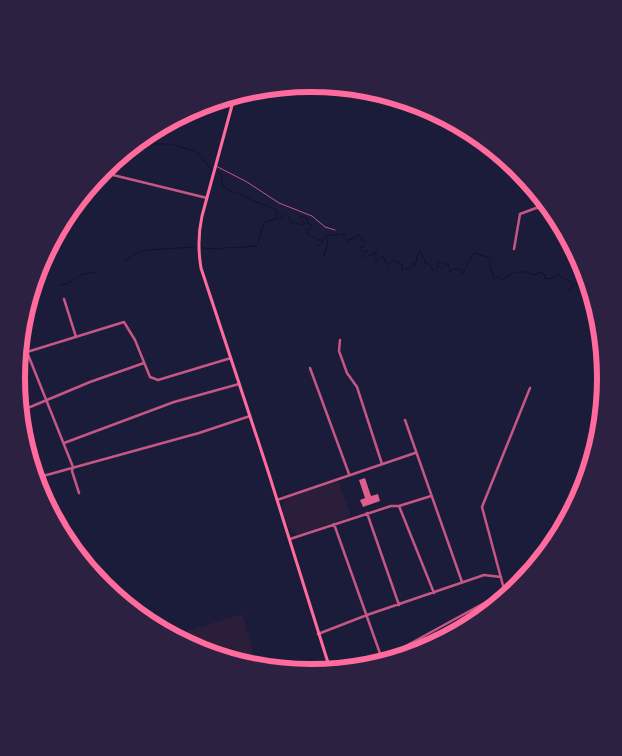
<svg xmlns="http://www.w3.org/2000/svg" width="622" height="756" font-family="Georgia,serif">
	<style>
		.green { fill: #2a1e3b }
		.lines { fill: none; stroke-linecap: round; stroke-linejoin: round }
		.stream { stroke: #12122b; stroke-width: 1 }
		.building { fill: #dd5f8e }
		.service { stroke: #c65784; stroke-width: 1 }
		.minor { stroke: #c65784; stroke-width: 2.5 }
		.secondary { stroke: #ff6b9d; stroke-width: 3 }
		.rim { fill: none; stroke: #ff6b9d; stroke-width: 6 }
	</style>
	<rect width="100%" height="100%" fill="#1b1b3a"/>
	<path class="green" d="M 338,481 L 351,516 L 298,535 C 287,530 277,508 286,499 Z
		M 242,614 L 252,647 L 254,661 L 198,650 L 182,640 L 187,631 Z"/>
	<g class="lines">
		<path class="stream" d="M 141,144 L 170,144 L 196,151 L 212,170
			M 218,172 L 222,176 C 220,188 227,190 237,193 C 242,195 243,197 248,197 L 250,200 L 276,209 L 277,211 L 276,217 L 272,220 L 282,217 L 285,213 L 289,217 L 291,225 L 294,222 L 302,225 L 305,223 L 299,218 L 302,216 L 308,219 L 307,224 L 313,225 L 306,233 L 317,240 L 322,240 L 323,237 C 325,235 341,235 346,234 L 343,237 L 349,243 L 349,239 L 353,239 L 354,236 L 357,238 L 358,234 L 365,243
			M 364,246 L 360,248 L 361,251 L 368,251 L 362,256 L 364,259 L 370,255 L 373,255 L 376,251 L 376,261 L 378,261 L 383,256 L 387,265 L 394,260 L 402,265 L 402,271 L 405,268 L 407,269 L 411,268 L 412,263 L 415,265 L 419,251 L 422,253 L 421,256 L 425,259 L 425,264 L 430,264 L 433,271 L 438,267 L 437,263 L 439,262 L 449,265 L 450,272 L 452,269 L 460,269 L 461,272 L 464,273 L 464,269 C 469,265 469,259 474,253 L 490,258 L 490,263
			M 316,247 L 322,244 L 323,241
			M 202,248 L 219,249 L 228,247 L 230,248 L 257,246 L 264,222 L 272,220
			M 323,257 L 328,243 L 326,239 L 328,237
			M 125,261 L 138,252 L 147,250 L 195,247
			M 490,265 L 494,278 L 500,277 L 501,280 C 506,279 507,276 512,274 C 521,270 525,272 535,275 L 541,272 L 544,274 L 545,279 L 554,278 L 557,274 C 565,279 579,288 587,285
			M 61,285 L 67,284 L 81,275 L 94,272 L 96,273
			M 568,291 L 574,284"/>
	</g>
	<path class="building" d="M 365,478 L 371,496 L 378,494 L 380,501 L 363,507 L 360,500 L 365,498 L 359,480 Z"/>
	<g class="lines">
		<path class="service" d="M 216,166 L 247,182 L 279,203 L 312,216 L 325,227 L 335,230"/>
		<path class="minor" d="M 113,175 L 207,198
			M 514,249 L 520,214 L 536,208 L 545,208
			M 64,299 L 76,337
			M 340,340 L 339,351 L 347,373 L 357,387 L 382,464
			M 23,342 L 73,467 L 72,471 L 79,493
			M 27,352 L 124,322 L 135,340 L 150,377 L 158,380 L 231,358
			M 310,368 L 349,474
			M 23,410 L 90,382 L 144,363
			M 405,420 L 462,582
			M 64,443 L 174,402 L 239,384
			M 36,480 L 43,476 L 199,433 L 250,416
			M 277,500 L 415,453
			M 399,506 L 434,593
			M 367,513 L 399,605
			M 334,524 L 382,659
			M 290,539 L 391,506 L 399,506 L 431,496
			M 93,572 L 118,597
			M 505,593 L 482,507 L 530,388
			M 318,634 L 367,615 L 484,575 L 501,577
			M 382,659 L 497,596 L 513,591"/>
		<path class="secondary" d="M 234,98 L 202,216 C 198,234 198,250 201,268 L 268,471 L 330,669"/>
	</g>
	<path d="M0 0H622V756H0ZM25 378a286 286 0 1 1 572 0a286 286 0 1 1-572 0Z" fill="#2d2142" fill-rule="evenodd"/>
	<path class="rim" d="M25 378a286 286 0 1 1 572 0a286 286 0 1 1-572 0Z"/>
</svg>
